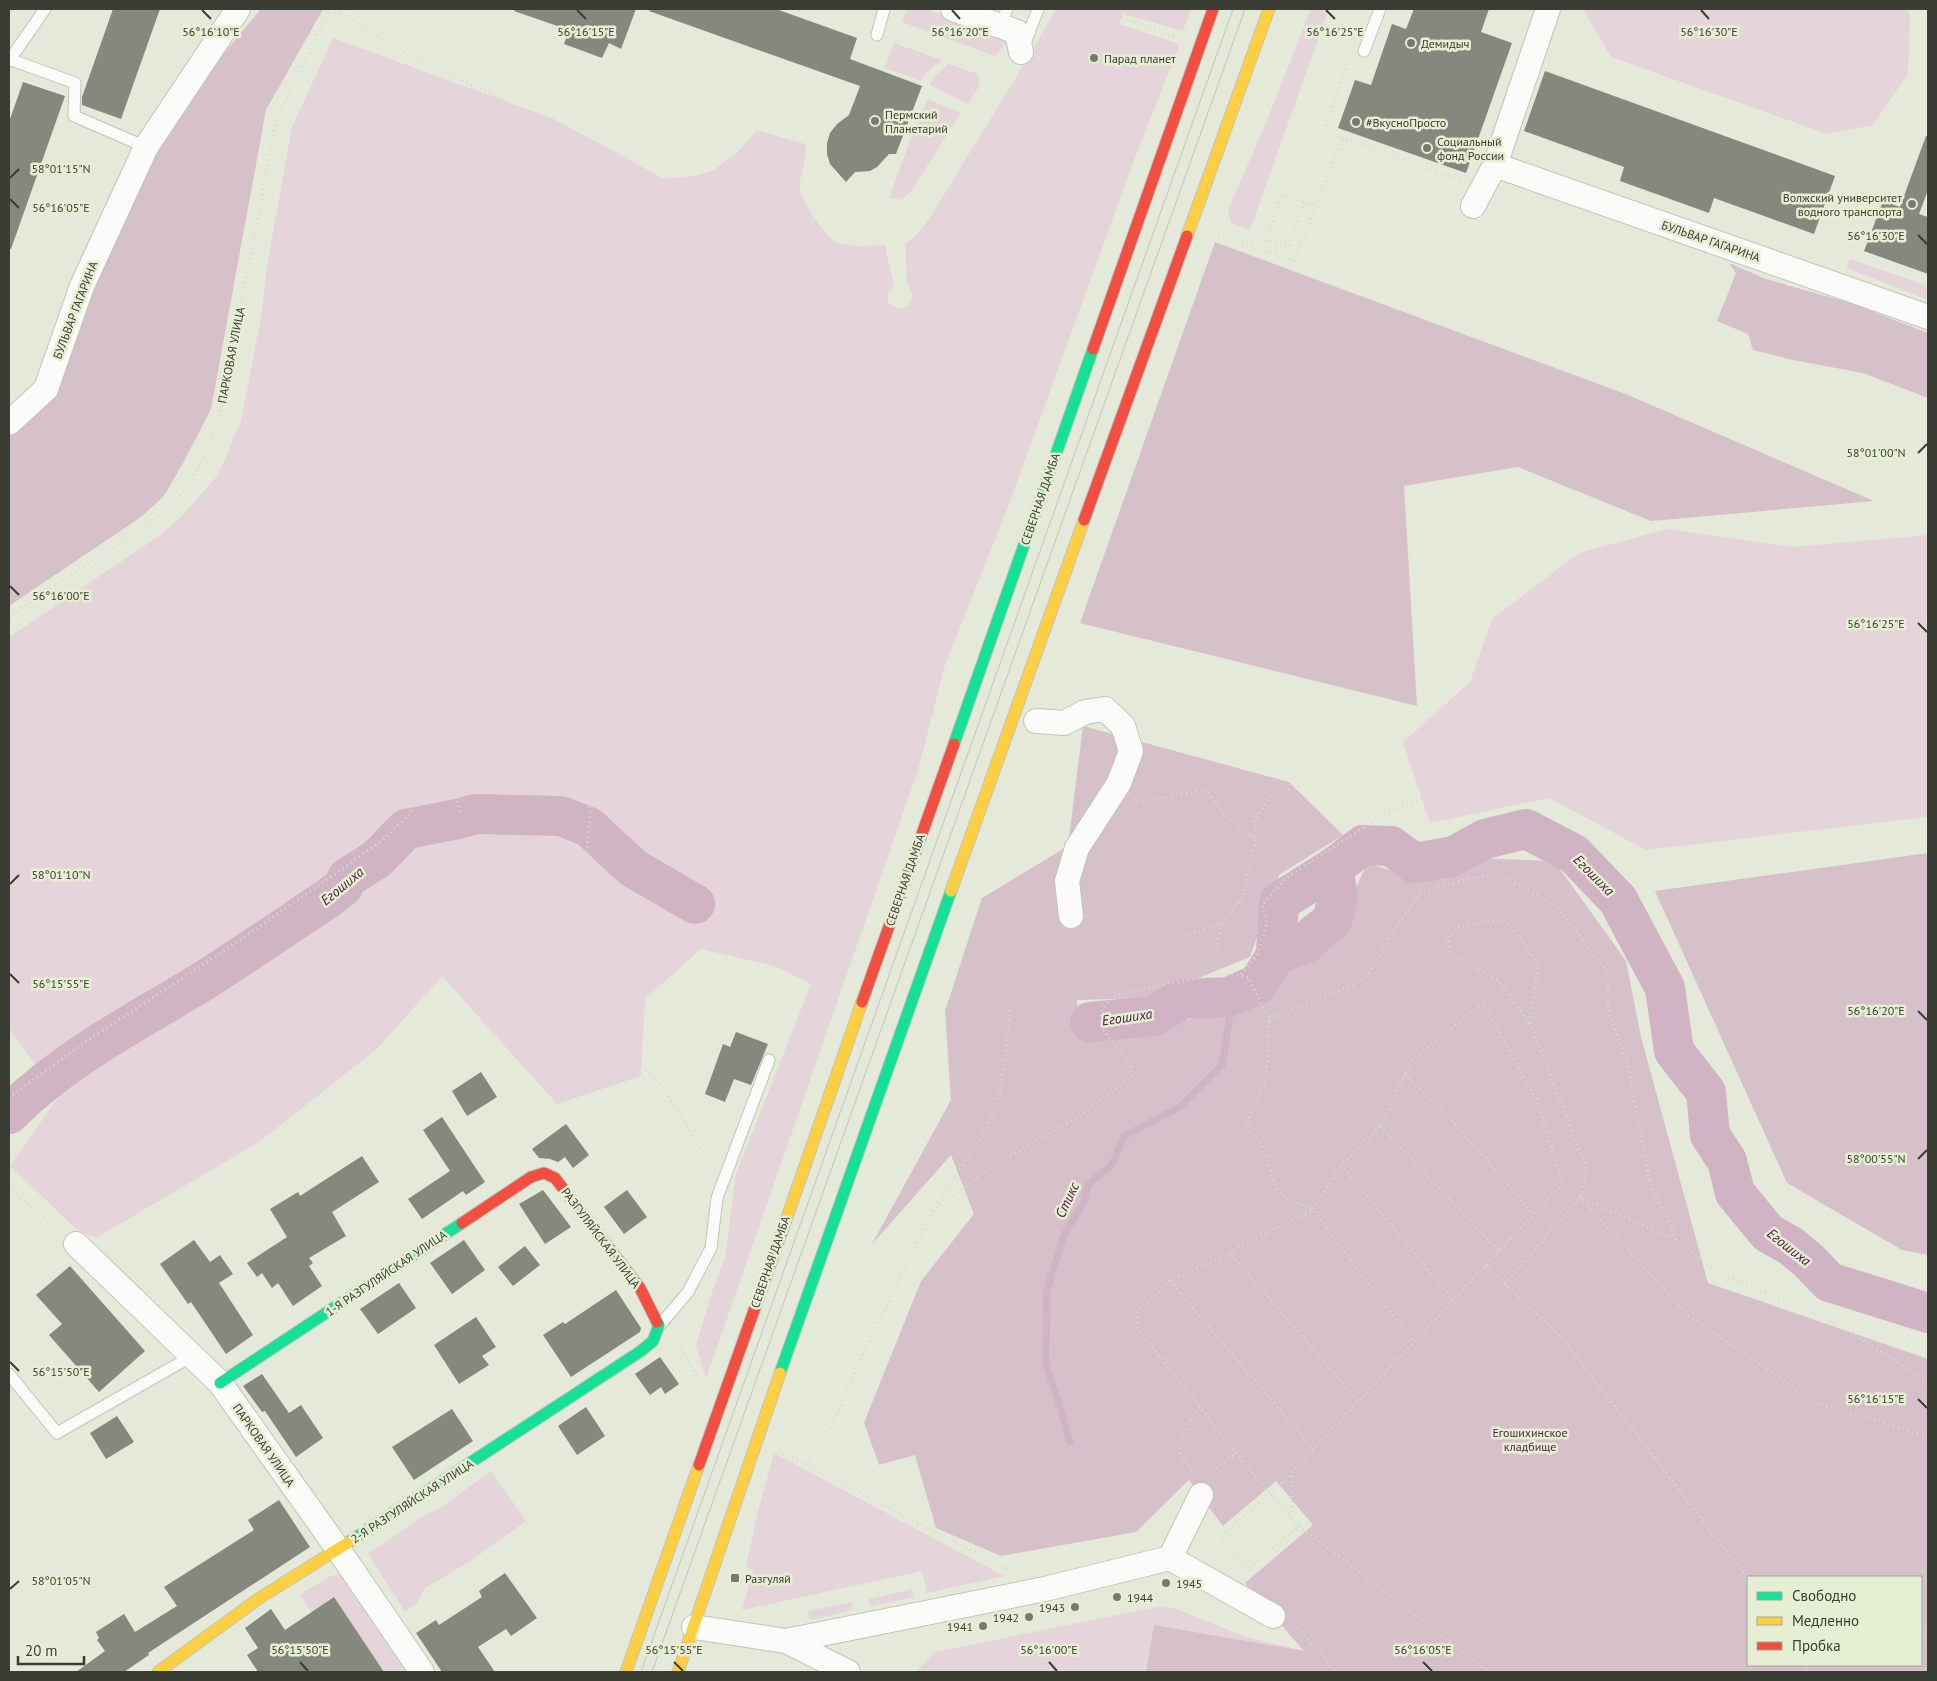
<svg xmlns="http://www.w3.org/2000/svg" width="1937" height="1681" font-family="'PT Sans',sans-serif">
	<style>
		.green { fill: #e5d5da }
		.forest { fill: #d6c0c9; fill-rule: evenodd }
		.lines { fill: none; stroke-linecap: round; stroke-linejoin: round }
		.stream { stroke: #d1b4c4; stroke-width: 7 }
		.river { stroke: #d1b4c4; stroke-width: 40 }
		.building { fill: #84887d }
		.lane-casing { stroke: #c1c5b9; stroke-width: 13 }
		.street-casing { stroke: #c1c5b9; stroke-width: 26 }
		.fast-casing { stroke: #c1c5b9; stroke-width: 13 }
		.slow-casing { stroke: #c1c5b9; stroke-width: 13 }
		.jam-casing { stroke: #c1c5b9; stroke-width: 13 }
		.path { stroke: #d8dad6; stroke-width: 3; stroke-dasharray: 1 4; stroke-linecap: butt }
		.lane { stroke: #fbfcf9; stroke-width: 11 }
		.street { stroke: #fbfcf9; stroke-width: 24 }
		.fast { stroke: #16e098; stroke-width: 11 }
		.slow { stroke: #ffcf43; stroke-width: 11 }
		.jam { stroke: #f24e42; stroke-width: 11 }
		.tram { stroke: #c4c5c1; stroke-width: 1 }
		.ticks { fill: none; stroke: #3a3d33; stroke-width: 2 }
		.poi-dot { fill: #76796d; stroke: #e6efd4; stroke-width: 2 }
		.labels { text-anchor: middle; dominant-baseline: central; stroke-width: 5; stroke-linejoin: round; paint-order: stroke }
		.poi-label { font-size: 12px; fill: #3a3d33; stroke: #e6efd4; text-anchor: start }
		.street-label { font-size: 12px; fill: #3a3d33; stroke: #e6efd4 }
		.park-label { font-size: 12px; fill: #511d43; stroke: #e6efd4 }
		.water-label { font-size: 14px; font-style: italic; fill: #4a163d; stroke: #e6efd4 }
		.ticks-label { font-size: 12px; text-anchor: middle; fill: #3a3d33; stroke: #e6efd4; stroke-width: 5; stroke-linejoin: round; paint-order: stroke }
	</style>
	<rect width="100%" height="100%" fill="#e4e9da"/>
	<path class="green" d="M 907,9 L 927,9 L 1010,39 L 995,56 L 902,22 Z
		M 1056,9 L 1191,9 L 1183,31 L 1123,14 L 1119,24 L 1179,44 L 1178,49 L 1136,155 L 1008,507 L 945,665 L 918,770 L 706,1379 L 696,1345 L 712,1292 L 725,1257 L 736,1174 L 811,984 L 775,966 L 701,949 L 645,999 L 641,1076 L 557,1104 L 442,976 L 377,1049 L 259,1142 L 96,1238 L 77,1230 L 10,1166 L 59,1096 L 9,1029 L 9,637 L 156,538 L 179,519 L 218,475 L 241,421 L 262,312 L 267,266 L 292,127 L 333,38 L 554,119 L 664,179 L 694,176 L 712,171 L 738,152 L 757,130 L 805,144 C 808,161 798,177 800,190 C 801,202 828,240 838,243 C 854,247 869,246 885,245 L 894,287 L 888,293 L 888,303 L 901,309 L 908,306 L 913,295 L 907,283 L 905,244 C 925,232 946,191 959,170 C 992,117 1025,64 1056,9 Z
		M 1311,9 L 1329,9 L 1250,230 L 1231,223 L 1228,210 L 1265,125 Z
		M 1585,9 L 1906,9 L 1910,14 L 1908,74 L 1873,125 L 1827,134 L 1611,57 L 1585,13 Z
		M 894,43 L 942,60 L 925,74 L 921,81 L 885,68 Z
		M 948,64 L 978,74 L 980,85 L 968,104 L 930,85 L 933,78 Z
		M 928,99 L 961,113 L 911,191 L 901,200 L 889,198 L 911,138 Z
		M 1850,259 L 1928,286 L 1928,300 L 1846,268 Z
		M 1667,529 L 1793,547 L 1928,535 L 1928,817 L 1646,850 L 1549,798 L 1430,823 L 1403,742 L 1470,682 L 1492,619 L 1579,553 Z
		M 774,1453 L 1004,1576 L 927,1593 L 922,1571 L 742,1610 L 753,1570 L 746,1567 L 757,1515 Z
		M 491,1471 L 526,1521 L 469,1562 L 425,1588 L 417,1603 L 405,1612 L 368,1554 L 426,1514 L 439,1509 Z
		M 342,1574 L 413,1672 L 384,1672 L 334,1597 L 311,1612 L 300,1594 L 331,1576 Z
		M 912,1589 L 914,1597 L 870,1607 L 869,1599 Z
		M 852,1602 L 853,1610 L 810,1620 L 808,1611 Z
		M 1162,1606 L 1179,1610 L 1246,1637 L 1305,1651 L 1297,1672 L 916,1672 L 935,1652 Z"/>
	<path class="forest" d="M 261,9 L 323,9 L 266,110 L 211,409 L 183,463 L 164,496 L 141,517 L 9,606 L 9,423 L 46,388 L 146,147 Z
		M 1215,242 L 1628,395 L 1874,501 L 1651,521 L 1518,467 L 1404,486 L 1417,706 L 1080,623 Z
		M 1729,263 L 1766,279 L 1850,303 L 1928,333 L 1928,398 L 1863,373 L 1793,360 L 1753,350 L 1748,334 L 1717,321 L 1736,273 Z
		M 1083,726 L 1289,782 L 1343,835 L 1279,875 L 1250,957 L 1149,998 L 1077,1000 L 1077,1034 L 1139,1033 L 1233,1008 L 1266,990 L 1296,957 L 1323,944 L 1344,915 L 1367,863 L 1423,881 L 1472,858 L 1554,861 L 1626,961 L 1641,1037 L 1708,1283 L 1928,1359 L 1928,1672 L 1146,1672 L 1154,1625 L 1304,1651 L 1245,1583 L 1313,1525 L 1276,1481 L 1223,1526 L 1189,1480 L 1136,1532 L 1001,1556 L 936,1528 L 915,1455 L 879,1465 L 864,1423 L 921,1281 L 974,1214 L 951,1155 L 872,1244 L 951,1100 L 945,1011 L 982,898 L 1068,846 ZM 1748,1577 L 1921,1577 L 1921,1665 L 1748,1665 Z
		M 1928,853 L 1928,1255 L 1902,1250 L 1787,1183 L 1655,891 Z"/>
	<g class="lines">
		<path class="stream" d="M 1070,1442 L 1059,1403 L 1046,1364 L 1047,1290 L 1064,1235 L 1084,1202 L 1088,1184 L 1112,1165 L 1124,1136 L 1180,1107 L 1222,1065 L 1229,1022 L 1228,997"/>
		<path class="river" d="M 1276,955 L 1308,942 L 1315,934 L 1332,921 L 1338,897 L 1333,868
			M 1090,1022 L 1153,1016 L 1183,999 L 1228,997 L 1258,984 L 1276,955 L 1279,902 L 1333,868 L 1363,845 L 1391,846 L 1414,863 L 1454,856 L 1485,839 L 1526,829 L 1574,854 L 1618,900 L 1665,988 L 1674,1051 L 1706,1092 L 1710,1135 L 1727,1161 L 1735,1193 L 1768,1233 L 1791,1246 L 1809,1261 L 1829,1282 L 1928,1313
			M 9,1114 C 65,1058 133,1024 200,983 C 243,956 285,927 327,899 L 343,887 L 347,878 L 377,859 L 406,829 L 458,819 L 475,814 L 561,816 L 589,827 L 633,868 L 695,904"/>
	</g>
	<path class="building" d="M 113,9 L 160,9 L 121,119 L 82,105 L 82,97 Z
		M 515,9 L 636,9 L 621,49 L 609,43 L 602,58 L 564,44 L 569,30 L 514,11 Z
		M 650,9 L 776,9 L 857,38 L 850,59 L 922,86 L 896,154 L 889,154 L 877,167 L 870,171 L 855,172 L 846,182 L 830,164 L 827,154 L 827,143 L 830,133 L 837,124 L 849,115 L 860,86 L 649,11 Z
		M 1414,9 L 1489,9 L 1481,32 L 1512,43 L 1466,173 L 1338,128 L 1355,80 L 1371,85 L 1392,24 L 1406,29 Z
		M 1545,71 L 1835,176 L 1814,234 L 1714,198 L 1709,213 L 1620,181 L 1624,167 L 1524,131 Z
		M 23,82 L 65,96 L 11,249 L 9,248 L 9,122 Z
		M 1926,136 L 1928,136 L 1928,190 L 1919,214 L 1928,217 L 1928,274 L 1864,251 L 1883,201 L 1900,207 Z
		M 736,1032 L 768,1044 L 751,1085 L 734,1079 L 725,1102 L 705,1094 L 723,1044 L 730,1047 Z
		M 481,1072 L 497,1097 L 467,1116 L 452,1091 Z
		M 442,1117 L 485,1182 L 466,1195 L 463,1191 L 422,1219 L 408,1199 L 450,1171 L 423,1130 Z
		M 566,1124 L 589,1155 L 573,1168 L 565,1157 L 558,1162 L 550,1159 L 539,1158 L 532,1149 Z
		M 362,1156 L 379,1182 L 332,1212 L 346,1236 L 309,1258 L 313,1263 L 309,1266 L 322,1286 L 293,1306 L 278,1283 L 272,1288 L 262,1273 L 257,1277 L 247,1263 L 287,1237 L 270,1209 L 298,1192 L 300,1196 Z
		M 543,1190 L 571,1227 L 545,1244 L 519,1204 Z
		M 627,1190 L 647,1217 L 624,1234 L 604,1207 Z
		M 194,1240 L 210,1262 L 220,1255 L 233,1274 L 219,1283 L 253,1335 L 226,1354 L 191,1302 L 188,1304 L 160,1264 Z
		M 464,1240 L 485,1270 L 452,1294 L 430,1263 Z
		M 525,1246 L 540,1265 L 513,1286 L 498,1267 Z
		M 70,1266 L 145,1351 L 99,1392 L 49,1335 L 62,1324 L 36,1295 Z
		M 399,1283 L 416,1308 L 378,1334 L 360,1309 Z
		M 616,1290 L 641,1328 L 640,1332 L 571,1377 L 543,1335 L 563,1322 L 565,1324 Z
		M 476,1317 L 496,1347 L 482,1356 L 489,1365 L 459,1384 L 434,1345 Z
		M 660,1357 L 679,1384 L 665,1394 L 661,1387 L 650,1395 L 635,1374 Z
		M 262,1374 L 289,1413 L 301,1405 L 323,1438 L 296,1457 L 265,1411 L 262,1412 L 243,1386 Z
		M 586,1407 L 605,1436 L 577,1455 L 558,1426 Z
		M 452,1409 L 473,1441 L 414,1480 L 392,1447 Z
		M 117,1416 L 134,1442 L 106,1459 L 90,1433 Z
		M 279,1500 L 310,1547 L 148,1653 L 149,1655 L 124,1672 L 76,1672 L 105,1651 L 97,1640 L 99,1638 L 96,1632 L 124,1614 L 135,1632 L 177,1606 L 164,1587 L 254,1530 L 248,1520 Z
		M 505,1573 L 537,1618 L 511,1636 L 506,1629 L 478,1647 L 495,1672 L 442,1672 L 416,1633 L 436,1620 L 439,1625 L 482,1597 L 479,1591 Z
		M 334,1597 L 384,1672 L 258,1672 L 247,1655 L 258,1648 L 245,1628 L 271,1609 L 285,1630 Z"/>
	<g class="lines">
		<g class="lane-casing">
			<path id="lane" d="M 1001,26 L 1007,9
				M 877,35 L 884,9
				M 1024,46 L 1038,9
				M 1364,51 L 1380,9
				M 9,59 L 75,83 L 74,116 L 146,147
				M 9,61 L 45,9
				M 660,1325 L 688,1292 L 711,1248 L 717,1198 L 769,1060
				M 9,1374 L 57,1433 L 192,1356"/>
		</g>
		<g class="street-casing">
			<path id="street" d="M 953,9 L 1017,32 L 1021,52
				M 1495,165 L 1928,317
				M 1473,206 L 1495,165 L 1548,9
				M 9,423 L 46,389 L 82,286 L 146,147 L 238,9
				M 1036,721 L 1064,723 L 1085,712 L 1105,709 L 1123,726 L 1131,751 L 1119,783 L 1077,848 L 1067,881 L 1071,916
				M 76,1244 L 220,1383 L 338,1549 L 422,1672
				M 1201,1495 L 1170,1558 L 1273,1616
				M 694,1627 L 786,1641 L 848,1672
				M 786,1641 L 1045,1589 L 1170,1558"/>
		</g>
		<g class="fast-casing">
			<path id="fast" d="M 954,744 L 1093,349
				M 780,1373 L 951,891
				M 220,1383 L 462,1223
				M 349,1542 L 641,1351 L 653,1341 L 659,1325 L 657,1322"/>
		</g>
		<g class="slow-casing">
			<path id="slow" d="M 1187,236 L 1269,9
				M 951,891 L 1084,520
				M 784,1226 L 862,1002
				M 158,1672 L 258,1599 L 349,1542
				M 626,1672 L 699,1465
				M 678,1672 L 780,1373"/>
		</g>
		<g class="jam-casing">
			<path id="jam" d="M 1093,349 L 1213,9
				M 1084,520 L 1187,236
				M 862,1002 L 954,744
				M 462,1223 L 531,1177 L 544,1173 L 555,1178 L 640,1288 L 657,1322
				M 699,1465 L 784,1226"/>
		</g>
		<path class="path" d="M 1112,14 L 1177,38
			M 1349,59 L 1324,131 L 1461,181
			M 1304,202 L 1288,247 L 1266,240 L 1281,195 L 1315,205
			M 1214,232 L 1294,261 L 1343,137
			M 9,617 L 164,513 L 187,487 L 204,457 L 218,423 L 277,118 L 330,9 L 355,22 L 417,60 L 631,159 L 768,341 L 881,593
			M 937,717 L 905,676 L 881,593 L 883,532 L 874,453 L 874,409 L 881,400 L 874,386 L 877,362 L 932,266 L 931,251 L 937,220 L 961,182 L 994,121 L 1008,96 L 1049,61
			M 453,787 L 461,813
			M 1134,799 L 1137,803 L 1207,789 L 1223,814 L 1255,839
			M 823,882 L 856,863 L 876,788 L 917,773
			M 1180,937 L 1221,924 L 1243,897 L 1256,839 L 1254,821 L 1272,795 L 1310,783
			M 1216,954 L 1221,924
			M 1241,974 L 1257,955 L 1267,924 L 1262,905 L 1287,877 L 1380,817 L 1472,774 L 1527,772
			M 1269,1019 L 1353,985 L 1370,972 L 1401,919 L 1421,893 L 1454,882 L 1496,873 L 1530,891 L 1558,907 L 1608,973 L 1608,1012 L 1627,1060 L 1650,1184 L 1670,1223 L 1676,1240 L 1722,1274 L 1821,1317 L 1863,1340 L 1928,1382
			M 1405,1075 L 1446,1114 L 1534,1214
			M 9,1098 L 85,1042 L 243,938 L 383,840 L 404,820 L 415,806 L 477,777 L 522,779 L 587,787 L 590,817 L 580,922 L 627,1052 L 662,1086 L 705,1156
			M 1380,1126 L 1499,1251
			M 1341,1165 L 1453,1300
			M 9,1188 L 60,1231
			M 1580,1198 L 1689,1316 L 1815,1402 L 1920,1434 L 1928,1433
			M 1583,1199 L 1676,1240
			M 933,1211 L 993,1166 L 1078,1117 L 1131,1078 C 1137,1047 1077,1034 1112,997 L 1165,984 L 1227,973 L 1248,977 L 1269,1019 L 1268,1056 L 1265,1083 L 1247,1121 L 1250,1133 L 1261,1144 L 1268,1160 L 1274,1183 L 1281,1195 L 1313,1210 L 1414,1342
			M 1230,1253 L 1241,1245 L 1313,1210 L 1341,1165 L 1380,1126 L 1412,1060 L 1483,1003 L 1536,1099 L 1563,1183 L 1280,1485 L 1220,1537 L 1248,1569
			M 1486,1266 L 1563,1339 L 1748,1579
			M 1170,1281 L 1313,1449
			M 1505,1284 L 1580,1198 L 1587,1169 L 1530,1024 L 1499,981 L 1450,953 L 1448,936 L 1460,926 L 1495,920 L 1510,925 L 1538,964 L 1530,1024
			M 679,1344 L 701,1384
			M 779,1451 L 1013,1572
			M 805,1466 L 835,1418 L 865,1349 L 933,1211 L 988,1126 L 1000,1094 L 1008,1036 L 1010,1005
			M 1195,1474 C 1191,1468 1183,1461 1181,1455 C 1177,1444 1191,1415 1199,1408
			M 1209,1475 L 1236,1453
			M 1291,1517 L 1292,1472
			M 1299,1526 L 1489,1672
			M 1256,1579 L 1248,1569 L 1299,1526 L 1252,1473 L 1138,1329 L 1138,1311 L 1170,1281 L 1230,1253 L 1358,1401
			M 1294,1624 L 1336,1672
			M 1921,1649 L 1924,1636 L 1928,1630
			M 1804,1665 L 1808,1672
			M 1915,1672 L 1917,1665"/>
		<use href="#lane" class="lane"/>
		<use href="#street" class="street"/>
		<use href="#fast" class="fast"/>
		<use href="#slow" class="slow"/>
		<use href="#jam" class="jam"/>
		<path class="tram" d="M 641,1672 L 1233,9
			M 652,1672 L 1245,9"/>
	</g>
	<path class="ticks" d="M 202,10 L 211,19M 577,10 L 586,19M 952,10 L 960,19M 1326,10 L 1335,19M 1701,10 L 1709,19M 10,178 L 19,169M 10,199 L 19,208M 1918,235 L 1927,244M 1918,453 L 1927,444M 10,586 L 19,595M 1918,623 L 1927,632M 10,884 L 19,875M 10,974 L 19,983M 1918,1011 L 1927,1020M 1918,1159 L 1927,1150M 10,1362 L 19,1371M 1918,1399 L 1927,1408M 10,1589 L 19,1581M 300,1662 L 308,1671M 674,1662 L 683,1671M 1049,1662 L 1057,1671M 1423,1662 L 1432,1671"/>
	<g class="poi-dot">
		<circle cx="1411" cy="43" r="5"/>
		<circle cx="1094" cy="58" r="5"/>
		<circle cx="875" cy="121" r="5"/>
		<circle cx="1356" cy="122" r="5"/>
		<circle cx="1427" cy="148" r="5"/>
		<circle cx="1912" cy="204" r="5"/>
		<rect x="730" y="1573" width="10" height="10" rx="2.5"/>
		<circle cx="1166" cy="1583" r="5"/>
		<circle cx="1117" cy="1597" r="5"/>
		<circle cx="1075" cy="1607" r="5"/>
		<circle cx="1029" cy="1617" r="5"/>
		<circle cx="983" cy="1626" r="5"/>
	</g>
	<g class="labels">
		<g class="poi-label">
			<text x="1421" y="43">Демидыч</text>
			<text x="1104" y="58">Парад планет</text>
			<text x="885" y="114">Пермский<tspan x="885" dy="14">Планетарий</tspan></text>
			<text x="1366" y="122">#ВкусноПросто</text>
			<text x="1437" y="141">Социальный<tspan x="1437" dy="14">фонд России</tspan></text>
			<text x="1902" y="197" text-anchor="end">Волжский университет<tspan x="1902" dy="14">водного транспорта</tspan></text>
			<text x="745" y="1578">Разгуляй</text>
			<text x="1176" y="1583">1945</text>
			<text x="1127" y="1597">1944</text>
			<text x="1065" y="1607" text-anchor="end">1943</text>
			<text x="1019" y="1617" text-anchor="end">1942</text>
			<text x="973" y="1626" text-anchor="end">1941</text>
		</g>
		<g class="street-label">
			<text transform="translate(1711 241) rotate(19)">БУЛЬВАР ГАГАРИНА</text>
			<text transform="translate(75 310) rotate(-69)">БУЛЬВАР ГАГАРИНА</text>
			<text transform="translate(231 355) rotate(-79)">ПАРКОВАЯ УЛИЦА</text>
			<text transform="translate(1040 499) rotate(-71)">СЕВЕРНАЯ ДАМБА</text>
			<text transform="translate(905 880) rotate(-71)">СЕВЕРНАЯ ДАМБА</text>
			<text transform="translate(601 1238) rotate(53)">РАЗГУЛЯЙСКАЯ УЛИЦА</text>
			<text transform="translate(770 1262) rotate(-71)">СЕВЕРНАЯ ДАМБА</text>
			<text transform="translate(386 1273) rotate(-34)">1-Я РАЗГУЛЯЙСКАЯ УЛИЦА</text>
			<text transform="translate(264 1445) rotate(55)">ПАРКОВАЯ УЛИЦА</text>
			<text transform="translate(412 1501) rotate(-33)">2-Я РАЗГУЛЯЙСКАЯ УЛИЦА</text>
		</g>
		<g class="park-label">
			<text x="1530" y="1432">Егошихинское<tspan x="1530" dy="14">кладбище</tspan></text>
		</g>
		<g class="water-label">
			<text transform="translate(1594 875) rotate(45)">Егошиха</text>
			<text transform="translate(342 886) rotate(-40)">Егошиха</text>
			<text transform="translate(1127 1017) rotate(-8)">Егошиха</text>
			<text transform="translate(1067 1200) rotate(-65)">Стикс</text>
			<text transform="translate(1789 1247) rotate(38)">Егошиха</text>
		</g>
	</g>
	<g class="ticks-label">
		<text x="1709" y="36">56°16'30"E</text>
		<text x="211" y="36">56°16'10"E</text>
		<text x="586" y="36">56°16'15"E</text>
		<text x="960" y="36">56°16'20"E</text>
		<text x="1335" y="36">56°16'25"E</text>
		<text x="61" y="173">58°01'15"N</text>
		<text x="61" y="212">56°16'05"E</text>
		<text x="1876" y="240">56°16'30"E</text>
		<text x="1876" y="457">58°01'00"N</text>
		<text x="61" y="600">56°16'00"E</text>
		<text x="1876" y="628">56°16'25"E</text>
		<text x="61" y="879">58°01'10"N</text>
		<text x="61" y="988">56°15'55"E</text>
		<text x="1876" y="1015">56°16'20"E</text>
		<text x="1876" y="1163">58°00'55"N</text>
		<text x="61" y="1376">56°15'50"E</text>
		<text x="1876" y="1403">56°16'15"E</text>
		<text x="61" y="1585">58°01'05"N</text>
		<text x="300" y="1654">56°15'50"E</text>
		<text x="674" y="1654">56°15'55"E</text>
		<text x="1049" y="1654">56°16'00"E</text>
		<text x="1423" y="1654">56°16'05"E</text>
	</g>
	<rect width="1937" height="1681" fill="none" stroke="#3a3d33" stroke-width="20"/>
	<rect x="1747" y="1576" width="175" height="90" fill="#e6efd4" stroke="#a1a894"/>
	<rect x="1757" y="1592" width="25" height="8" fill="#16e098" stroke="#a1a894"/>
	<text x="1792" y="1601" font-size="15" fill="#3a3d33">Свободно</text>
	<rect x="1757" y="1617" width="25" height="8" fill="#ffcf43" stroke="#a1a894"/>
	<text x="1792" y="1626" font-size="15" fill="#3a3d33">Медленно</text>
	<rect x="1757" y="1642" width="25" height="8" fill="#f24e42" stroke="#a1a894"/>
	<text x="1792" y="1651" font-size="15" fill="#3a3d33">Пробка</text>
	<path d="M18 1656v8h66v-8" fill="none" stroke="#3a3d33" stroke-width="2.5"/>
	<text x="25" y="1656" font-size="15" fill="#3a3d33" stroke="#e6efd4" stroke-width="4" paint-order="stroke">20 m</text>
</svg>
